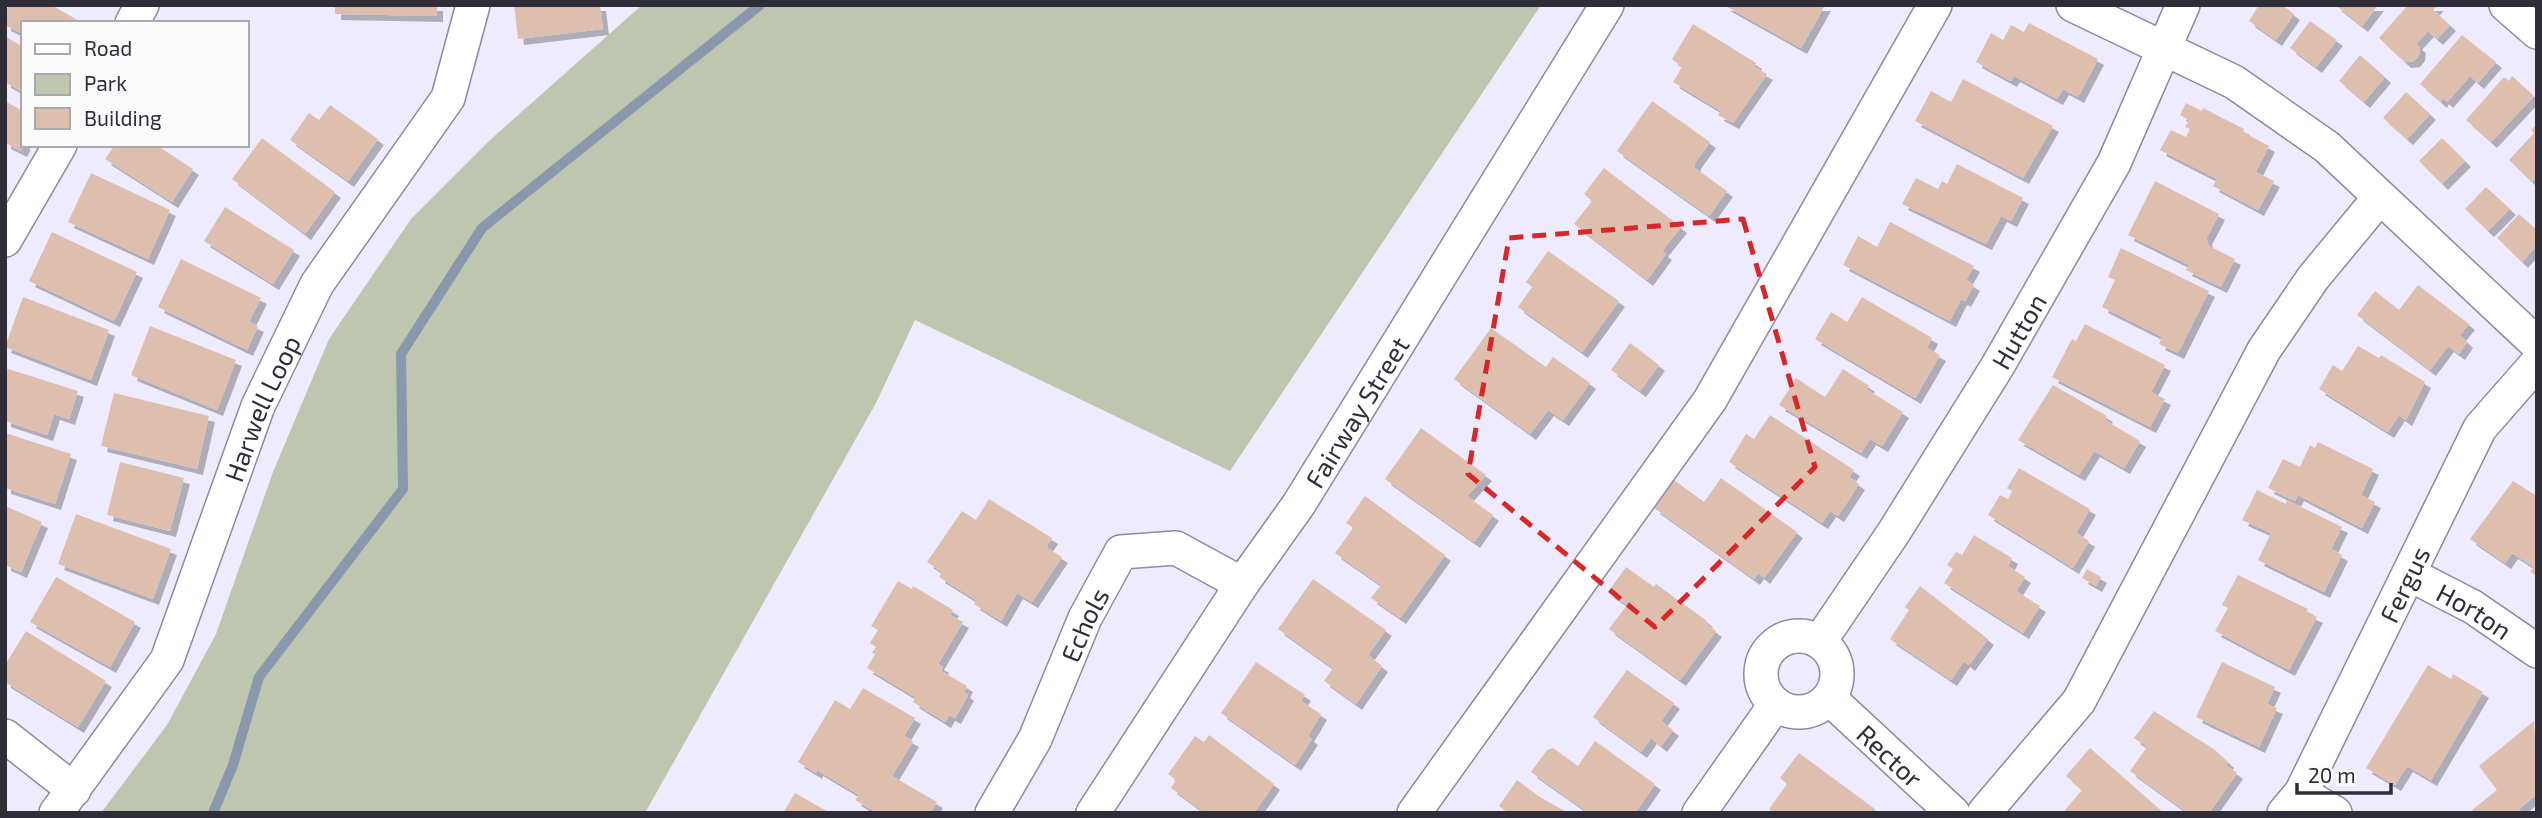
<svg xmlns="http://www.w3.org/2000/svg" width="2542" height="818" font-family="'Exo 2',sans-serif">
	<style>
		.green { fill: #bec6af }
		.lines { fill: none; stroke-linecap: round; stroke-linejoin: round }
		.stream { stroke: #8998ad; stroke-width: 10 }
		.building { fill: #debfae; filter: url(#shadow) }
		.minor-casing { stroke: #8e88a4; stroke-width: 36 }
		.minor { stroke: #fff; stroke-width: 33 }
		.marked { fill: none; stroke: #d62828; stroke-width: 5; stroke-dasharray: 14 9; stroke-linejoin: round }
		.labels { text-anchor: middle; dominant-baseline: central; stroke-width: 6; stroke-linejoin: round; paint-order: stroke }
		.street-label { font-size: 26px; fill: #2f2d38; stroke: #fbfbfb }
	</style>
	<defs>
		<filter id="shadow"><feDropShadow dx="6" dy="6" stdDeviation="0" flood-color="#0004"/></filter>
	</defs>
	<rect width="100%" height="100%" fill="#efebfe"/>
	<path class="green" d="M 642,5 L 1541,5 L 1230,471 L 915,320 L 876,403 L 645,813 L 101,813 L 167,725 L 216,634 L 273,472 L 329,339 L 411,219 L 490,140 Z"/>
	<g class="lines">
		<path class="stream" d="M 213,813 L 233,765 L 259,677 L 403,489 L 401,354 L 482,228 L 760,5"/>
	</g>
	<path class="building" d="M 9,5 L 51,5 L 83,23 L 23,23 L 23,34 L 5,25 L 5,13 Z
		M 335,5 L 437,5 L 437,16 L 335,14 Z
		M 514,5 L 600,5 L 603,29 L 518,39 Z
		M 1724,5 L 1825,5 L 1801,48 Z
		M 2259,5 L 2282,5 L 2294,14 L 2276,40 L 2249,21 Z
		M 2335,5 L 2378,5 L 2362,26 Z
		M 2408,5 L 2438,5 L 2433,10 L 2450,25 L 2437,39 L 2428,31 L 2416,44 L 2420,47 L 2419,55 L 2414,61 L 2405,62 L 2379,38 Z
		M 2310,21 L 2337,40 L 2316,67 L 2290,48 Z
		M 2029,23 L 2098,59 L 2078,97 L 2063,89 L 2057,99 L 2014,76 L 2011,81 L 1976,62 L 1991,33 L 2003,40 L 2011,25 L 2024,32 Z
		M 1693,24 L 1756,63 L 1754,67 L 1767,74 L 1733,123 L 1718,115 L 1721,111 L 1673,82 L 1682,67 L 1672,59 Z
		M 2462,35 L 2496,62 L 2478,83 L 2470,76 L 2447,102 L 2443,98 L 2441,102 L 2420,84 Z
		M 5,36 L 23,47 L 23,92 L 5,82 Z
		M 2360,55 L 2385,77 L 2364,102 L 2339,81 Z
		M 2512,76 L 2534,96 L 2491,142 L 2466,120 L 2504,77 L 2509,81 Z
		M 1963,79 L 2053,126 L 2023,178 L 1915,121 L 1931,91 L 1951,102 Z
		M 2406,92 L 2430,114 L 2407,139 L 2383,118 Z
		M 5,101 L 23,111 L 24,145 L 21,151 L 5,143 Z
		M 1652,101 L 1710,142 L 1695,163 L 1695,168 L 1727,191 L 1709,216 L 1617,151 Z
		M 2186,103 L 2202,111 L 2203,108 L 2244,129 L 2243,132 L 2269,146 L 2256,172 L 2274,181 L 2258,210 L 2213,186 L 2217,179 L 2160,150 L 2171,130 L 2186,137 L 2190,129 L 2185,127 L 2189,120 L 2180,115 Z
		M 330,105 L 378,139 L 348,181 L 290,140 L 309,113 L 319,120 Z
		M 2537,124 L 2537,177 L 2532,182 L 2509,160 L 2534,133 L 2531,130 Z
		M 262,138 L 335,192 L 305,234 L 232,179 Z
		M 2442,138 L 2465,161 L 2442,184 L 2419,161 Z
		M 115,145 L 156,145 L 193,169 L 172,202 L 105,159 Z
		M 1957,164 L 2023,198 L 2011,221 L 2001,216 L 1986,244 L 1902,204 L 1916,178 L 1938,189 L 1942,181 L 1947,184 Z
		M 1604,168 L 1681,227 L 1662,251 L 1666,254 L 1647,280 L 1574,224 L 1592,201 L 1584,194 Z
		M 91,173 L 170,210 L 148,259 L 68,222 Z
		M 2155,181 L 2219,214 L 2206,239 L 2209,246 L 2235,259 L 2221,287 L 2186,270 L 2189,265 L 2128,235 Z
		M 2486,187 L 2510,209 L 2488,231 L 2465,209 Z
		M 225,207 L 294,250 L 273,284 L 204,241 Z
		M 2519,214 L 2537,230 L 2537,245 L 2522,262 L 2497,238 Z
		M 1890,222 L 1974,266 L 1966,280 L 1974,285 L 1965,301 L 1961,299 L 1950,321 L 1843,265 L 1858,236 L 1877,247 Z
		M 52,232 L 137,272 L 114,321 L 29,281 Z
		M 2121,248 L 2209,291 L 2178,353 L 2159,344 L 2162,337 L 2102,307 L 2115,280 L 2108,277 Z
		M 1548,251 L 1619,301 L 1582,352 L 1518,307 L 1532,287 L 1526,282 Z
		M 181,259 L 261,298 L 249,322 L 258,326 L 247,350 L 158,307 Z
		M 2418,285 L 2469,324 L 2460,335 L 2467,342 L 2459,354 L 2448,346 L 2430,370 L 2357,315 L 2375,291 L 2399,310 Z
		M 23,297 L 109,330 L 91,380 L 5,347 Z
		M 1862,297 L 1932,338 L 1927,348 L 1940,355 L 1915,398 L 1815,339 L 1831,312 L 1847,322 Z
		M 2085,324 L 2165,365 L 2151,392 L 2165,399 L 2150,427 L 2052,377 L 2072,339 L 2076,341 Z
		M 150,326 L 236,360 L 217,410 L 131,375 Z
		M 1491,328 L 1546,367 L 1553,357 L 1590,383 L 1563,420 L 1548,410 L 1530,434 L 1454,379 Z
		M 1630,343 L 1659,365 L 1640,391 L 1611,370 Z
		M 2358,346 L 2379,358 L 2381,355 L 2425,382 L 2406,420 L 2399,415 L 2388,432 L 2319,389 L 2333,365 L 2342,371 Z
		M 5,368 L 78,391 L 69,419 L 54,414 L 47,435 L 5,421 Z
		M 1843,369 L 1869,386 L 1866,389 L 1903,412 L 1882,446 L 1870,439 L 1861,453 L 1779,405 L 1796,378 L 1825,397 Z
		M 2053,385 L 2107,416 L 2105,420 L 2140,441 L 2124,468 L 2094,451 L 2079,475 L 2018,440 Z
		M 114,393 L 209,416 L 197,469 L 101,446 Z
		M 1770,415 L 1854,470 L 1849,477 L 1859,484 L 1838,516 L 1830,511 L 1822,523 L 1729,462 L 1746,434 L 1754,439 Z
		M 1421,428 L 1486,475 L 1467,496 L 1493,515 L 1474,542 L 1385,479 Z
		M 5,433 L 71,454 L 55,504 L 5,488 Z
		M 2318,442 L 2373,469 L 2361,495 L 2375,502 L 2362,528 L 2298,495 L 2295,501 L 2268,488 L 2283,459 L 2300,467 L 2310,445 L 2315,448 Z
		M 120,462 L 184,478 L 170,531 L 107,515 Z
		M 2019,468 L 2090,509 L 2076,533 L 2089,541 L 2073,568 L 1988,515 L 2000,495 L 2008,499 L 2012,491 L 2007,488 Z
		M 1721,478 L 1797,532 L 1764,578 L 1758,573 L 1754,579 L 1654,508 L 1674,480 L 1704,502 Z
		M 2513,481 L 2537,496 L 2537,576 L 2530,572 L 2534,567 L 2512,553 L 2505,563 L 2470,539 Z
		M 2257,490 L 2286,504 L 2287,500 L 2342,527 L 2331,549 L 2342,555 L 2324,592 L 2258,560 L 2271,533 L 2242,520 Z
		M 1365,496 L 1445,555 L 1400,618 L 1371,598 L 1381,585 L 1335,553 L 1353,528 L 1346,523 Z
		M 989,499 L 1052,538 L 1046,547 L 1062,557 L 1032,602 L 1017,593 L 1001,621 L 974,604 L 976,600 L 939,577 L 942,572 L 927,562 L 962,511 L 976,520 Z
		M 5,506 L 42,522 L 21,572 L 5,565 Z
		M 76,514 L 171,549 L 153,599 L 58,564 Z
		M 1974,535 L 2012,558 L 2008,566 L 2025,577 L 2016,591 L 2040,606 L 2023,633 L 1944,583 L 1953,569 L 1947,565 L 1949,562 L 1956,552 L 1962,555 Z
		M 1626,567 L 1654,587 L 1656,584 L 1707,621 L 1705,623 L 1716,631 L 1680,680 L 1609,629 L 1627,605 L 1608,592 Z
		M 2087,569 L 2101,577 L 2096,586 L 2082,578 Z
		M 2238,575 L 2308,609 L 2306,612 L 2317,617 L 2289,670 L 2215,631 L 2228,608 L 2222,605 Z
		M 56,577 L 135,622 L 110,667 L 30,622 Z
		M 1313,579 L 1386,630 L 1368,655 L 1382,666 L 1356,704 L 1324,681 L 1333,668 L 1278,629 Z
		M 898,581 L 912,589 L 913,586 L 953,610 L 950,615 L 963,622 L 938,664 L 943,667 L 941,671 L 967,686 L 964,692 L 968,695 L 955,718 L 949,715 L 945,722 L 913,702 L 915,697 L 867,668 L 875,654 L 872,653 L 876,647 L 870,643 L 878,630 L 871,626 Z
		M 1920,586 L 1988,639 L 1969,665 L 1964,661 L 1951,680 L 1890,639 L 1909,610 L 1905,607 Z
		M 26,631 L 106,681 L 78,727 L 5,682 L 5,665 Z
		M 1256,662 L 1305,695 L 1301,701 L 1321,714 L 1308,736 L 1312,739 L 1295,765 L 1221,713 Z
		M 2222,662 L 2275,687 L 2267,704 L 2277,708 L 2259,747 L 2196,717 Z
		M 2428,665 L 2451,679 L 2453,674 L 2483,692 L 2431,780 L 2407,766 L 2395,785 L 2366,768 Z
		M 1627,670 L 1674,703 L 1661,721 L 1673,730 L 1661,746 L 1651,738 L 1641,752 L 1593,717 Z
		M 863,688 L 915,718 L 904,736 L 913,741 L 892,776 L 937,802 L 930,813 L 877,813 L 855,800 L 859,795 L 817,770 L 816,773 L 798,762 L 835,700 L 850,709 Z
		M 2154,711 L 2215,750 L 2228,762 L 2226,765 L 2237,773 L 2209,813 L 2188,813 L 2130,771 L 2147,747 L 2134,738 Z
		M 2534,721 L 2537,794 L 2519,809 L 2522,813 L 2474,813 L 2472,810 L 2497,790 L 2479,766 Z
		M 1209,735 L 1274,784 L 1254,813 L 1205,813 L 1171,788 L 1176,780 L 1168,774 L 1195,736 L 1204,742 Z
		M 1595,741 L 1655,784 L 1635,813 L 1589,813 L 1531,772 L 1547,750 L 1553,748 L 1578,766 Z
		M 2090,748 L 2164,813 L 2067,813 L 2065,810 L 2082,790 L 2066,776 Z
		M 1799,753 L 1875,809 L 1872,813 L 1774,813 L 1769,809 L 1787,784 L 1780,778 Z
		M 1517,780 L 1540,797 L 1568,813 L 1508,813 L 1499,806 Z
		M 795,793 L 830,813 L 783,813 Z"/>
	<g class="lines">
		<g class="minor-casing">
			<g id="minor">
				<path d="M 2073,5 L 2234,82 L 2327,147 L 2537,344"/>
				<path d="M 2506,5 L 2537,32"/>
				<path d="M 132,23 L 142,5"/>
				<path d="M 5,240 L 60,145"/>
				<path id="s1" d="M 2409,574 L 2473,607 L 2537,651"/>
				<circle cx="1799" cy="674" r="38"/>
				<path id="s2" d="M 1820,641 L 1894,532 L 1997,367 L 2114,163 L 2183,5"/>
				<path id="s3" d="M 1829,698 L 1953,813"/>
				<path d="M 5,736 L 74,790"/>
				<path d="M 2301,793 L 2335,813"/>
				<path id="s4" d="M 56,813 L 167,660 L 258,406 L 317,284 L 448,98 L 473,5"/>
				<path id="s5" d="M 992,813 L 1035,739 L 1085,618 L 1121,552 L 1176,548 L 1242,584"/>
				<path id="s6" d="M 1093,813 L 1242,584 L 1299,504 L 1607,5"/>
				<path d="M 1414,813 L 1710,400 L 1935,5"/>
				<path d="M 1699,813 L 1775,705"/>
				<path d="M 1984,813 L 2079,701 L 2264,350 L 2313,278 L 2380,197"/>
				<path id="s7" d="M 2284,813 L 2301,793 L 2480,428 L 2537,363"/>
			</g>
		</g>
		<use href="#minor" class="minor"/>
	</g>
	<path class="marked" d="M 1743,219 L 1815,467 L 1655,627 L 1468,474 L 1509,238 Z"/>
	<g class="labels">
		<g class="street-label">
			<text stroke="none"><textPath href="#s2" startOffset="368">Hutton</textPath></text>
			<text stroke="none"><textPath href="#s4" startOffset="458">Harwell Loop</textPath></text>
			<text stroke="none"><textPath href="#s6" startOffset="480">Fairway Street</textPath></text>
			<text stroke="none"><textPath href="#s7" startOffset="259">Fergus</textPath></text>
			<text stroke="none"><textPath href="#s1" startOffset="75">Horton</textPath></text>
			<text stroke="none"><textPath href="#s5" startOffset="210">Echols</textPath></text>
			<text stroke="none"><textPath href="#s3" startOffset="84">Rector</textPath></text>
		</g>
	</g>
	<rect width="2542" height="818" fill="none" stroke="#2f2d38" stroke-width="14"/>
	<rect x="21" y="21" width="228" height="126" fill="#fbfbfb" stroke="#a9a9ad" stroke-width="2"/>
	<rect x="35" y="44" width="35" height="10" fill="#ffffff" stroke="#a9a9ad" stroke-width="2"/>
	<text x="84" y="56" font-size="21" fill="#2f2d38">Road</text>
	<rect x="35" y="74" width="35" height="21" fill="#bec6af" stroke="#a9a9ad" stroke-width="2"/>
	<text x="84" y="91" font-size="21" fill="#2f2d38">Park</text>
	<rect x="35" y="108" width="35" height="21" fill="#debfae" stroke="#a9a9ad" stroke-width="2"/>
	<text x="84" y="126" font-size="21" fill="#2f2d38">Building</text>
	<path d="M2297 783v10h94v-10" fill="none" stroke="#2f2d38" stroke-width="3.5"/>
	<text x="2308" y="783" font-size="21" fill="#2f2d38" stroke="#fbfbfb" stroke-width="5" paint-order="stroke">20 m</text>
</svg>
